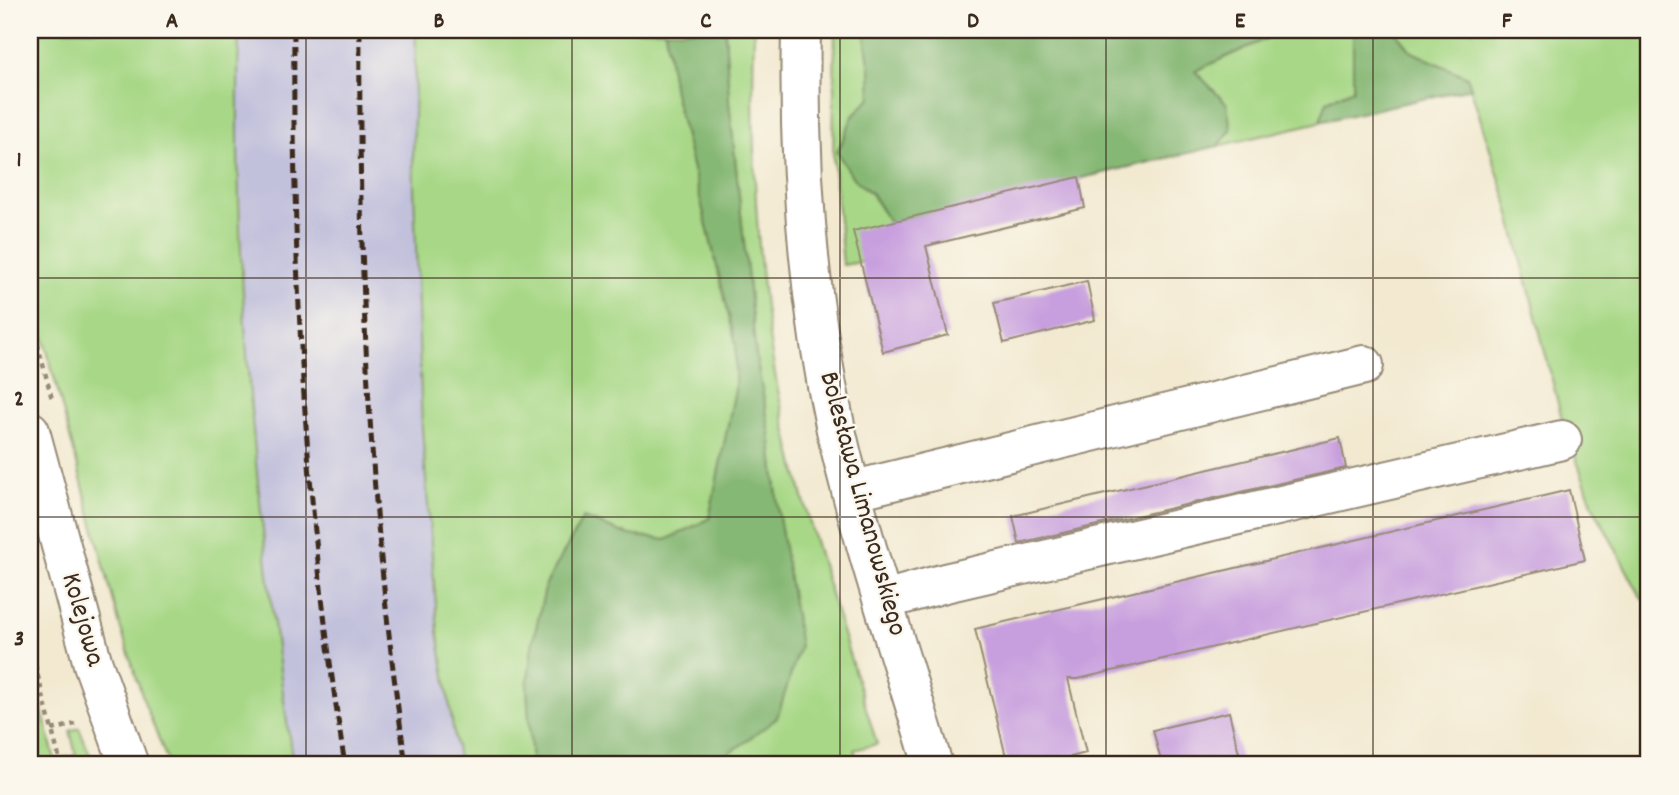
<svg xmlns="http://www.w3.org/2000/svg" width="1679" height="795" font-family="Dekko,sans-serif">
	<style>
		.industrial { fill: #c2c1dc }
		.green { fill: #a8d887; stroke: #728152; stroke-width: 2 }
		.forest { fill: #86b874; stroke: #607149; stroke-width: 2 }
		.building { fill: #c79fde }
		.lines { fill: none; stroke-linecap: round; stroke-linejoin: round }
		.minor-casing { stroke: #968a77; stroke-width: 42 }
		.path { stroke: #968a77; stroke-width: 4.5; stroke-dasharray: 5 5; stroke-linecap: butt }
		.minor { stroke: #fff; stroke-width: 38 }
		.rail { stroke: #3b2a1e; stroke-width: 5; stroke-dasharray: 10 5; stroke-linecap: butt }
		.grid { fill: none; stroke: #3b2a1e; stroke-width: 2; stroke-opacity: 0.55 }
		.labels { text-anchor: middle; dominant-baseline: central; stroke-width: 5; stroke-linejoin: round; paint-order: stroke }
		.street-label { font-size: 28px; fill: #3b2a1e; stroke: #fbf7ec }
		.neatline { fill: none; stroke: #3b2a1e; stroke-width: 2.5 }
		.grid-label { font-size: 23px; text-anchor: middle; font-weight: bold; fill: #3b2a1e }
	</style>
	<rect width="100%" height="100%" fill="#fbf7ec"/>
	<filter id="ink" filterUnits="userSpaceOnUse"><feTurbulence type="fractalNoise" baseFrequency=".0143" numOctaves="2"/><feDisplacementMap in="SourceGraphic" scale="14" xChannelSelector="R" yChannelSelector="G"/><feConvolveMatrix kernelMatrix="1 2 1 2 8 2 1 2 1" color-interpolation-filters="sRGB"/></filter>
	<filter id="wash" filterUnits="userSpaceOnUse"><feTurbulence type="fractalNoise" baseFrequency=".00686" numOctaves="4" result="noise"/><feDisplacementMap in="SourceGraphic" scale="28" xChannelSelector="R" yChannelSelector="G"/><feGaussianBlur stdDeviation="1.57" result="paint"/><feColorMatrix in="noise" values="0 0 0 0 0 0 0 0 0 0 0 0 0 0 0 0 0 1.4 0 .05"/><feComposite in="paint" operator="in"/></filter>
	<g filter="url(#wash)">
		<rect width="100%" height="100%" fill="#f2e9d0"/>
		<path class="industrial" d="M 239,30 L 416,30 L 413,157 L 422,429 L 438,632 L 459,765 L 293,765 L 269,597 L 248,393 L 237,111 Z"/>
		<path class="green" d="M 30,30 L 239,30 C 232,276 258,521 293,765 L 169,765 L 145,704 L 120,626 L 30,286 Z
			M 416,30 L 665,30 L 674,92 L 736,344 L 735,390 L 709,519 L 666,540 L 629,535 L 583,518 L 546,584 L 532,646 L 527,688 L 532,765 L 459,765 L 438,632 L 422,429 L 413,157 Z
			M 725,30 L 754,30 C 751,146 755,260 775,374 C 798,500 840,622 877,744 L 854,750 L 859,765 L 708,765 L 744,743 L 779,516 L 770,433 L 756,356 L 729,101 Z
			M 835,30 L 864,30 L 870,69 L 871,97 L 853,116 L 853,178 L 871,194 L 890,223 L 861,262 L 843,265 L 833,156 Z
			M 1285,30 L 1353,30 L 1353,90 L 1327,101 L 1320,122 L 1218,146 L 1231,130 L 1195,71 Z
			M 1394,30 L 1649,30 L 1649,597 L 1642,599 L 1593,506 L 1562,419 L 1506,199 L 1467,77 L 1412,52 Z
			M 32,671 L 55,760 L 76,755 L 70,731 L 79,728 L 94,765 L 30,765 L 30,672 Z"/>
		<path class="forest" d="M 665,30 L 725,30 L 729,101 L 756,356 L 770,433 L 779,516 L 800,646 L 777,718 L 744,743 L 708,765 L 532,765 L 527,688 L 532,646 L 546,584 L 583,518 L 629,535 L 666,540 L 709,519 L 735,390 L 736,344 L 674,92 Z
			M 864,30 C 884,30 904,33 925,34 L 925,30 L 1049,30 L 1051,32 L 1056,30 L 1285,30 L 1195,71 L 1227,104 L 1231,130 L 1218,146 L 890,223 L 872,194 L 853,178 L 837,152 L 853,116 L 871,97 L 870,69 Z
			M 1353,30 L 1394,30 L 1412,52 L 1467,77 L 1471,88 L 1320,122 L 1327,101 L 1353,89 Z"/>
		<g id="blocks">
			<path class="building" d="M 1079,177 L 1085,208 L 926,246 L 948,335 L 883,352 L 853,231 Z
				M 1087,281 L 1095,320 L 1004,343 L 994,303 Z
				M 1340,438 L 1346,468 L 1019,543 L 1013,516 Z
				M 1569,490 L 1585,560 L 1078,679 L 1068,679 L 1086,753 L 1039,765 L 1008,765 L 975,629 Z
				M 1229,712 L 1242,765 L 1162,765 L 1153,730 Z"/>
		</g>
	</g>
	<g filter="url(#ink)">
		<use href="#blocks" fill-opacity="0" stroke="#968a77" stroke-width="2"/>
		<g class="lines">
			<g class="minor-casing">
				<path id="minor" d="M 801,30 C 798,165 807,298 836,430 C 862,543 900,654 933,765
					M 30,431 L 93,664 L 129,765
					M 851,491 L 1364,365
					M 884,600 L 945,583 L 1562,440"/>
			</g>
			<path class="path" d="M 30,315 L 52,399
				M 30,646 L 59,757
				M 52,730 L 75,724"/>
			<use href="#minor" class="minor"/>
			<path class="rail" d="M 294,30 C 292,276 306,522 345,765
				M 360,30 C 358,276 370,521 406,765"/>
		</g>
	</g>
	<path class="grid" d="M 306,30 L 306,765M 572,30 L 572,765M 840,30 L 840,765M 1106,30 L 1106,765M 1373,30 L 1373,765M 30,278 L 1649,278M 30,517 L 1649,517"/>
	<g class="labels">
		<g class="street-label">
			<text transform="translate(861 504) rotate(75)">Bolesława Limanowskiego</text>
			<text transform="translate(81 620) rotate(74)">Kolejowa</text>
		</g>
	</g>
	<rect width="1679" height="795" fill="none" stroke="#fbf7ec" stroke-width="77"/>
	<rect x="38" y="38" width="1602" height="718" class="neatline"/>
	<g class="grid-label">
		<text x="172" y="27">A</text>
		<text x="439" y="27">B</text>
		<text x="706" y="27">C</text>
		<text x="973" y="27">D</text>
		<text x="1240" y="27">E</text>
		<text x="1507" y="27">F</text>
		<text x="19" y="166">1</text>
		<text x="19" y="405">2</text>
		<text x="19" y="645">3</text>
	</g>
</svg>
